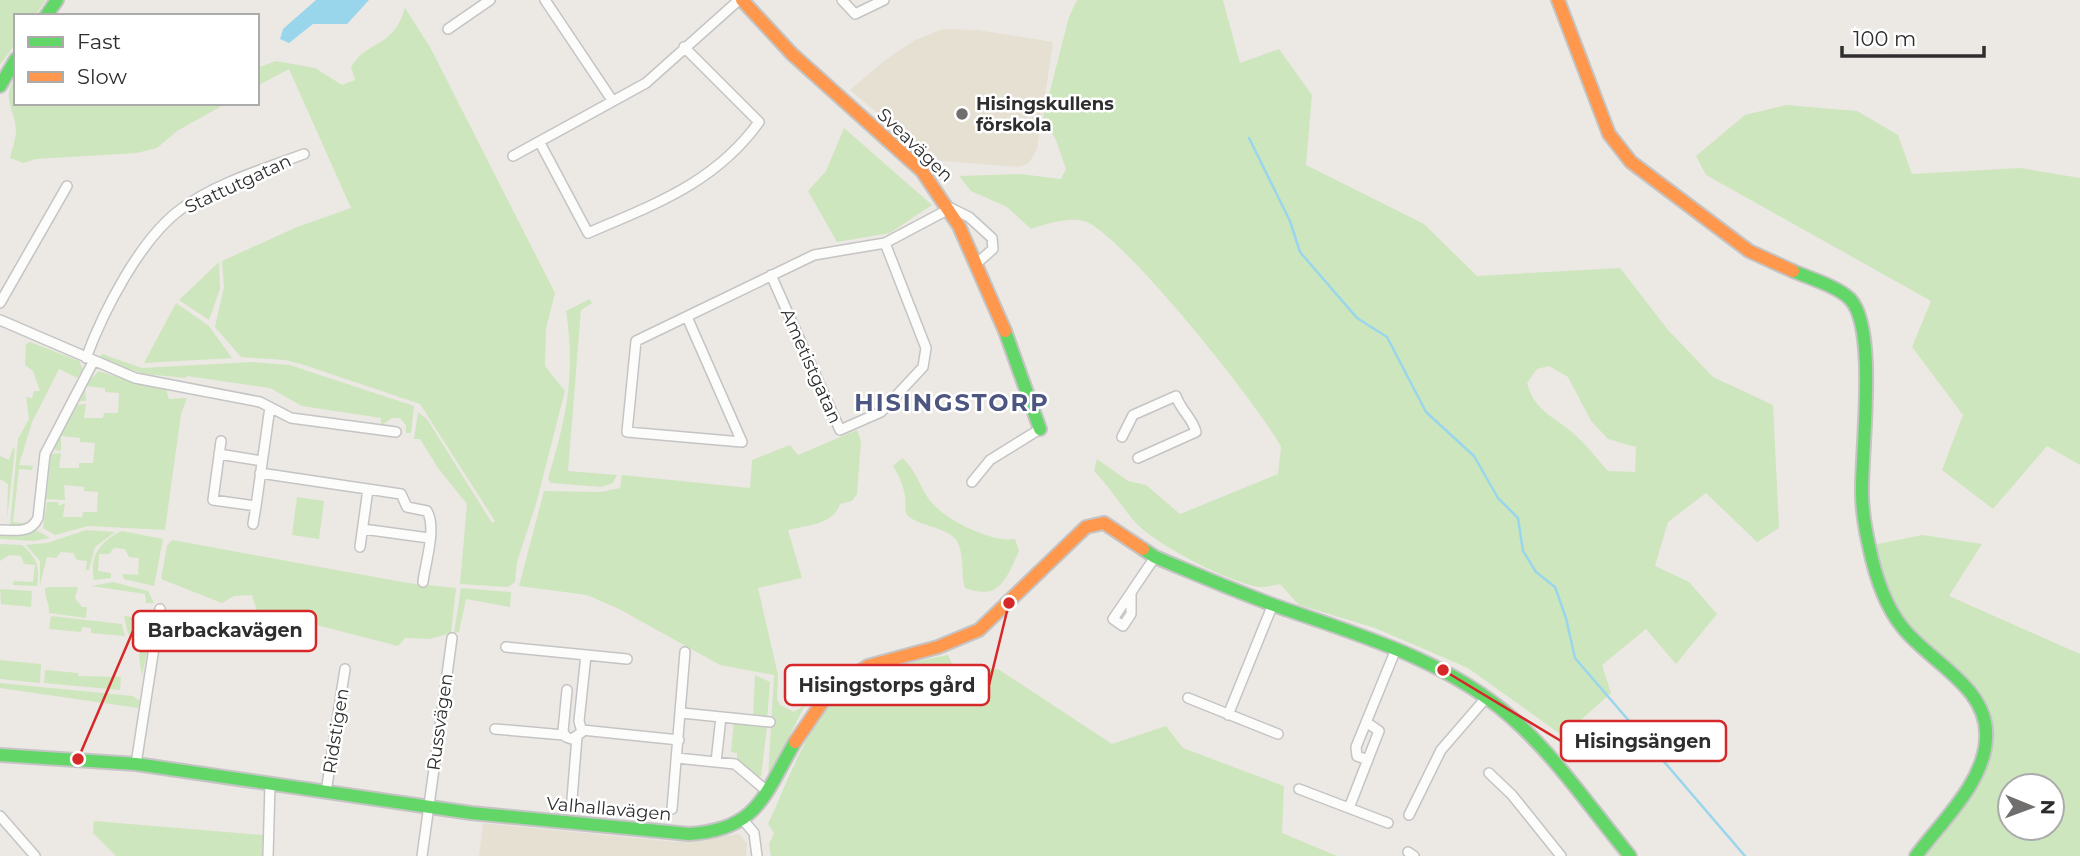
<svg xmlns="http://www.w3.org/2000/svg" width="2080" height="856" font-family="Montserrat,sans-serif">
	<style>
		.education { fill: #e6e0d3 }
		.green { fill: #cee6be; fill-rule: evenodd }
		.water { fill: #99d6ec }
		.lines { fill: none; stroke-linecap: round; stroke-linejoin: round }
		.stream { stroke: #99d6ec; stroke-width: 2.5 }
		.street-casing { stroke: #c5c4c5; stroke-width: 12 }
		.fast-casing { stroke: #c5c4c5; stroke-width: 16 }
		.slow-casing { stroke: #c5c4c5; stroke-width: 16 }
		.street { stroke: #fcfcfb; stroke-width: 9 }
		.fast { stroke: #63d668; stroke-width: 12 }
		.slow { stroke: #ff974d; stroke-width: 12 }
		.poi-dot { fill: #706f6e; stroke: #fff; stroke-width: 2.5 }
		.labels { text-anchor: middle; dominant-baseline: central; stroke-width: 5; stroke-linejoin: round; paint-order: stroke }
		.poi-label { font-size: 18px; font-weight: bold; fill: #2e2e2e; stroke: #fff; text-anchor: start }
		.street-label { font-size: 18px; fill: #2e2e2e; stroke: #fff }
		.district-label { font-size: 24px; font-weight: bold; letter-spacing: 2px; fill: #4d5680; stroke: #fff }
		.leader { fill: none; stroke: #d62828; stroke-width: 2.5 }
		.callout-dot { fill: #d62828; stroke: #fff; stroke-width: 2.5 }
		.callout { fill: #fff; stroke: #d62828; stroke-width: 2.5 }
		.callout-label { font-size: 19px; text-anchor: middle; font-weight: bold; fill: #2e2e2e }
	</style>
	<rect width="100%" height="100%" fill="#ece8e4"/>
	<path class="education" d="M 943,29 L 978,30 L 1053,42 L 1037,150 L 1028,164 L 1018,167 L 933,160 L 850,90 L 884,61 L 915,40 Z
		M 483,823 L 676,842 L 739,834 L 747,843 L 746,856 L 479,856 Z"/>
	<path class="green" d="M 0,0 L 46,0 L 35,16 L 16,16 L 16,43 L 0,65 Z
		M 1077,0 L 1223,0 L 1240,63 L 1279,49 L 1312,95 L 1306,165 L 1424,224 L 1477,276 L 1620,268 L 1668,330 L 1713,377 L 1773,405 L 1779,528 L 1757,542 L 1706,493 L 1668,522 L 1655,566 L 1689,582 L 1717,614 L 1676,664 L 1646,629 L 1602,665 L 1611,693 L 1563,736 L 1468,668 L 1375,628 L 1299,605 L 1280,584 C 1274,585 1265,588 1259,587 C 1228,582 1156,545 1135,522 C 1121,506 1110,487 1094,471 L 1097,459 L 1128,481 L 1146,485 L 1180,514 L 1278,474 L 1281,447 C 1262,409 1120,231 1084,221 C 1068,217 1046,224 1031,229 L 1007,207 L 971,191 L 959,176 L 1020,174 L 1061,179 L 1066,169 L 1056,140 L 1043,118 L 1069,17 ZM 1549,366 L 1568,377 L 1591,421 L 1608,439 L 1636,447 L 1635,472 L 1608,471 C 1597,459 1587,445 1574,434 C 1554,416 1535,412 1527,383 L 1537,369 Z
		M 405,8 L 430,47 L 555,293 L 546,328 L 545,366 L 565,391 L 536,504 L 517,562 L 515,582 L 508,587 L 460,584 L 467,504 L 438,468 L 420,439 L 414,439 L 418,412 L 427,419 L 492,523 L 495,521 L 420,404 L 304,365 L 285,360 L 241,357 L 215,327 L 224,287 L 222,261 L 297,227 L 351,208 L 289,69 L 257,86 L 257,68 L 276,61 L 315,68 L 342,85 L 355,80 L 351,67 C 368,39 393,49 405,8 Z
		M 16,78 L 16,103 L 227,103 L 177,131 L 157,148 L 137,153 L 36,159 L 23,163 L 10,158 C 12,149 16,138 16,130 C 15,109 0,97 16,78 Z
		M 1786,105 L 1857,111 L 1898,135 L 1912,174 L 2020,168 L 2080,178 L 2080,465 L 2047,446 L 1993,509 L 1942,470 L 1963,415 L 1912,347 L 1931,301 L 1706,175 L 1696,156 L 1745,115 Z
		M 844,128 L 932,205 L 890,233 L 837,242 L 808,191 L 826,171 Z
		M 219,262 L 220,289 L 209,320 L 179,300 Z
		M 590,299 L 592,303 L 581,310 L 568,471 L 617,475 L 613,483 L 601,487 L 551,483 L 548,479 C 566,418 576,375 566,311 Z
		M 176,303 L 209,326 L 232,358 L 144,363 Z
		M 30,342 L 79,361 L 83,369 L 77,378 L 59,369 L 32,422 L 19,465 L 33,466 L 32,470 L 19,469 L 13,522 L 31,524 L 10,526 L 18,439 L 29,419 L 26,397 L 32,398 L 34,391 L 40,391 L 33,371 L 25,365 L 26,344 Z
		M 102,354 L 142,368 L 252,362 L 290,365 L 414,406 L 411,433 L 406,433 L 406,425 L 400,418 L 392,418 L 381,426 L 381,418 L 302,406 L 270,388 L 187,376 L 186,378 L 145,374 L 97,360 Z
		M 99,371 C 119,379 149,380 166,389 L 169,399 L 187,398 L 181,414 L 165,530 L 88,526 L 55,535 L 43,528 L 47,502 L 58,502 L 59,506 L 65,503 L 63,517 L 82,517 L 83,512 L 97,512 L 98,492 L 84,491 L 84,487 L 64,485 L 65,500 L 46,499 L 51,454 L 61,453 L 59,468 L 79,468 L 79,463 L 93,463 L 95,443 L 80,442 L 80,438 L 61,436 L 61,451 L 55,450 L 56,444 L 75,405 L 86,404 L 84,418 L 103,418 L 104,413 L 118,413 L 119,393 L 105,392 L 105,388 L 85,386 L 86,401 L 78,401 L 85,385 Z
		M 857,430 L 861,441 L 857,494 L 852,501 L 840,504 C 833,525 807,525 788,530 L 802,578 L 758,588 L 778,675 L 777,699 L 780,705 L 794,712 L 805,705 L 768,778 L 774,675 L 720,665 L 619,609 L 587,595 L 519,586 L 544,491 L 601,492 L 620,488 L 622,475 L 750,488 L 752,460 L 790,445 L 798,455 Z
		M 13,448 L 15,449 L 7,520 L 8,484 L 0,479 L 0,456 L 9,460 Z
		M 902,458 C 917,470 920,489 932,503 C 947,521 993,543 1015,539 L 1019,551 C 1006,579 1000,601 965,588 C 960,572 965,556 957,541 C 947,526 911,525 906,513 C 905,508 906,501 905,496 C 903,486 899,475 893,466 Z
		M 297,497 L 324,501 L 319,539 L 292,535 Z
		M 36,530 L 50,538 L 33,541 L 0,539 L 0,534 L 26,535 Z
		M 86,530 L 115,532 L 95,547 L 89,570 L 86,570 L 87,561 L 77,560 L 73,553 L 61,552 L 56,558 L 47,557 L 40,585 L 40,561 L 26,545 L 47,543 Z
		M 122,531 L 163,539 L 154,586 L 124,579 L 122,574 L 138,575 L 139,558 L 129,557 L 125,549 L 114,548 L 109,554 L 99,554 L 98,571 L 111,573 L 111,578 L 94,580 C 89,556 100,541 122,531 Z
		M 1922,535 L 1982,544 L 1949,596 L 2080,654 L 2080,856 L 1920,856 C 1949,817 2021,732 1974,685 C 1947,658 1914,640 1893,607 C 1882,590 1879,564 1873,545 ZM 2010,786 L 2052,786 L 2052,828 L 2010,828 Z
		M 172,540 L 408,583 L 456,588 L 451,633 L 430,639 L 405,638 L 398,646 L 301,621 L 259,618 L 252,595 L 234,596 L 222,603 L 161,579 L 167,546 Z
		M 0,544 L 22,545 C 37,558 40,566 37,586 L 13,585 L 14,581 L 33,582 L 35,565 L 24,564 L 21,556 L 9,555 L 0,561 Z
		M 113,582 L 148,591 L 154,603 L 146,603 L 145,594 L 91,586 Z
		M 50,587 L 78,587 L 75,598 L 82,607 L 87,607 L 86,618 L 49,613 C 50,604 44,597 45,588 Z
		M 461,588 L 511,592 L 510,607 L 466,599 L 459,632 L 454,633 Z
		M 0,589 L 32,591 L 31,607 L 1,604 Z
		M 143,610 L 144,621 L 151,631 L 142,676 L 139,657 L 143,637 L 128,634 L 124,616 L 142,618 Z
		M 51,616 L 122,624 L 125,636 L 91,633 L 91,628 L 82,627 L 81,632 L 49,629 Z
		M 948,655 L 953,666 L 998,669 L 1112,744 L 1166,726 L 1183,748 L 1284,786 L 1282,833 L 1337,856 L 771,856 L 769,844 L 774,833 L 768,824 C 787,784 810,715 846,690 C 873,670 915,661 948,655 Z
		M 0,660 L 41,664 L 40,683 L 0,679 Z
		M 45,670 L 78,673 L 78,676 L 121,677 L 120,690 L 44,683 Z
		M 755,675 L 770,682 L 767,720 L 753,718 Z
		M 0,683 L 133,696 L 140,701 L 138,708 L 0,688 Z
		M 734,720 L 763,724 L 767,727 L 761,776 L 757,778 L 737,761 L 737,753 L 731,752 Z
		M 94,821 L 263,835 L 262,856 L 116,856 L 93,833 Z"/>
	<path class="water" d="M 316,0 L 369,0 L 347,24 L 313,24 L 289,43 L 280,39 L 283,29 Z"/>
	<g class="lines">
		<path class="stream" d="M 1249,138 L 1290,221 L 1300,252 L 1357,318 L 1387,337 L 1426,412 L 1474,456 L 1498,498 L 1518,518 L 1523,551 L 1536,572 L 1555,587 L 1566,618 L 1575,658 L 1745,856"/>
		<g class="street-casing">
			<path id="street" d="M 545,0 L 612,100
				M 842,0 L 855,14 L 884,0
				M 448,29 L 490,0
				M 540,143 L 588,233 C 655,204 715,183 759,122 L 684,47
				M 513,156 L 646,83 L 739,0
				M 771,275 L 840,430 L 881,412 L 923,367 L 926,348 L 885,243
				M 0,303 L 67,186
				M 687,317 L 742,442 L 627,432 L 636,341 L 814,255 L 885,243 L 951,208 L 969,217 L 992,238 L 993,249 L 976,264
				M 0,320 L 135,378 L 260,402 L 291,418 L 396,432
				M 86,358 C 103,312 140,239 181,209 C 216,183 264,169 304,154
				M 1122,437 L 1133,415 L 1176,396 C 1181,411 1192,417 1196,432 L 1138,458
				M 221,441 L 213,500 L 256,506 L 270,407
				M 219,454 L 262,461
				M 260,473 L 401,494 L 407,507 L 427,511 C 437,528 425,564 423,582
				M 972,482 L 990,460 L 1040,429
				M 253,524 L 256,506
				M 363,529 L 429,538
				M 0,530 C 16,530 30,534 38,518 L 45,454 L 93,362
				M 360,547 L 368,489
				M 1131,594 L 1131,614 L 1123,626 L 1113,619 L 1155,557
				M 506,647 L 627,659
				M 567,690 L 563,731 L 566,737 L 572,739 L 582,732 L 579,721 L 586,655
				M 1188,698 L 1278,734
				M 682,713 L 770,722
				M 1228,715 L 1273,604
				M 495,729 L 564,735
				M 582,730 L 679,740
				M 677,758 L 735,764 L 762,787
				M 1368,760 L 1357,756 L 1356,747 L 1396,649
				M 716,762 L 721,717
				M 136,764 L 160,609
				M 1489,773 L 1512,795 L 1561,856
				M 1299,789 L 1388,823
				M 326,792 L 345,669
				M 572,799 L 577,737
				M 1349,808 L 1379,731 L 1366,722
				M 672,809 L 685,652
				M 1409,815 L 1441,750 L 1486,698
				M 0,816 L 35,856
				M 744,821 L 754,833 L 757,856
				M 1408,852 L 1414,856
				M 268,856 L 270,784
				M 422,856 L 452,638"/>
		</g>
		<g class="fast-casing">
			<path id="fast" d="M 46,16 L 57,0
				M 0,86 L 16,59
				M 1793,271 C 1811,279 1837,286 1850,299 C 1878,328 1861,451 1862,493 C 1862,511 1865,528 1869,546 C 1875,575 1884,605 1903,628 C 1931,663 1990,688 1986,739 C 1984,783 1941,822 1916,856
				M 1005,331 L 1040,429
				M 1143,549 L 1155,557 C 1196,574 1237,592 1279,607 C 1359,635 1447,660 1512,718 C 1557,758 1592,810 1630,856
				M 0,755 L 136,764 L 471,813 L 689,834 C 758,830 764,795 795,742"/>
		</g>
		<g class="slow-casing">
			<path id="slow" d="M 742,0 L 792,54 L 922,171 L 959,226 L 1005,331
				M 1558,0 L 1609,134 L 1631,162 L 1749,251 L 1793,271
				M 795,742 L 830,691 L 868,666 L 938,647 L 979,630 L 1086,527 L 1104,523 L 1143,549"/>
		</g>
		<use href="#street" class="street"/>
		<use href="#fast" class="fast"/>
		<use href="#slow" class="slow"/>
	</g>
	<circle class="poi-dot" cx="962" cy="114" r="7"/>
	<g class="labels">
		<g class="poi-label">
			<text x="976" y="104">Hisingskullens<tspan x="976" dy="21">förskola</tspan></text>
		</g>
		<g class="street-label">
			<text transform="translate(915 145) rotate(44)">Sveavägen</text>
			<text transform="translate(238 184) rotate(-25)">Stattutgatan</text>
			<text transform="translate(811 366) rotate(66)">Ametistgatan</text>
			<text transform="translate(440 722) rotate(-82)">Russvägen</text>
			<text transform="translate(336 731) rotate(-81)">Ridstigen</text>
			<text transform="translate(609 809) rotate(5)">Valhallavägen</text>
		</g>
		<g class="district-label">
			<text x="952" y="402">HISINGSTORP</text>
		</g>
	</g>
	<path class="leader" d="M78 759L133 631M1009 603L989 685M1443 670L1561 741"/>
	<g class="callout-dot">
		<circle cx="78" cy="759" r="7"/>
		<circle cx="1009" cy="603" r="7"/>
		<circle cx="1443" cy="670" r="7"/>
	</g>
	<g class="callout">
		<rect x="133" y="611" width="183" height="40" rx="7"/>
		<rect x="785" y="665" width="204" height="40" rx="7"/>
		<rect x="1561" y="721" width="165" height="40" rx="7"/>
	</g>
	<g class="callout-label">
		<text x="225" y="637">Barbackavägen</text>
		<text x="887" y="692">Hisingstorps gård</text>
		<text x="1643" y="748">Hisingsängen</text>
	</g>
	<rect x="14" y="14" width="245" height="91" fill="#ffffff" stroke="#ababab" stroke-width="2"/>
	<rect x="28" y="37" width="35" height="10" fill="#63d668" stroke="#ababab" stroke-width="2"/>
	<text x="77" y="49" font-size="21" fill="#2e2e2e">Fast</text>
	<rect x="28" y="72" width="35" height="10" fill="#ff974d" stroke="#ababab" stroke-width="2"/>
	<text x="77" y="84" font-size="21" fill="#2e2e2e">Slow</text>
	<g transform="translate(2031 807) rotate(91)"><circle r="33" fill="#ffffff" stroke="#ababab" stroke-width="2"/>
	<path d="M0-5L12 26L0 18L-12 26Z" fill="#706f6e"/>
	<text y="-10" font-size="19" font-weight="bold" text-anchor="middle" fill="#2e2e2e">N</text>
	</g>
	<path d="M1842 46v10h142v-10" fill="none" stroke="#2e2e2e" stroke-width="3.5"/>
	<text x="1853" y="46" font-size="21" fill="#2e2e2e" stroke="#ffffff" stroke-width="5" paint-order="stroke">100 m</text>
</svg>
